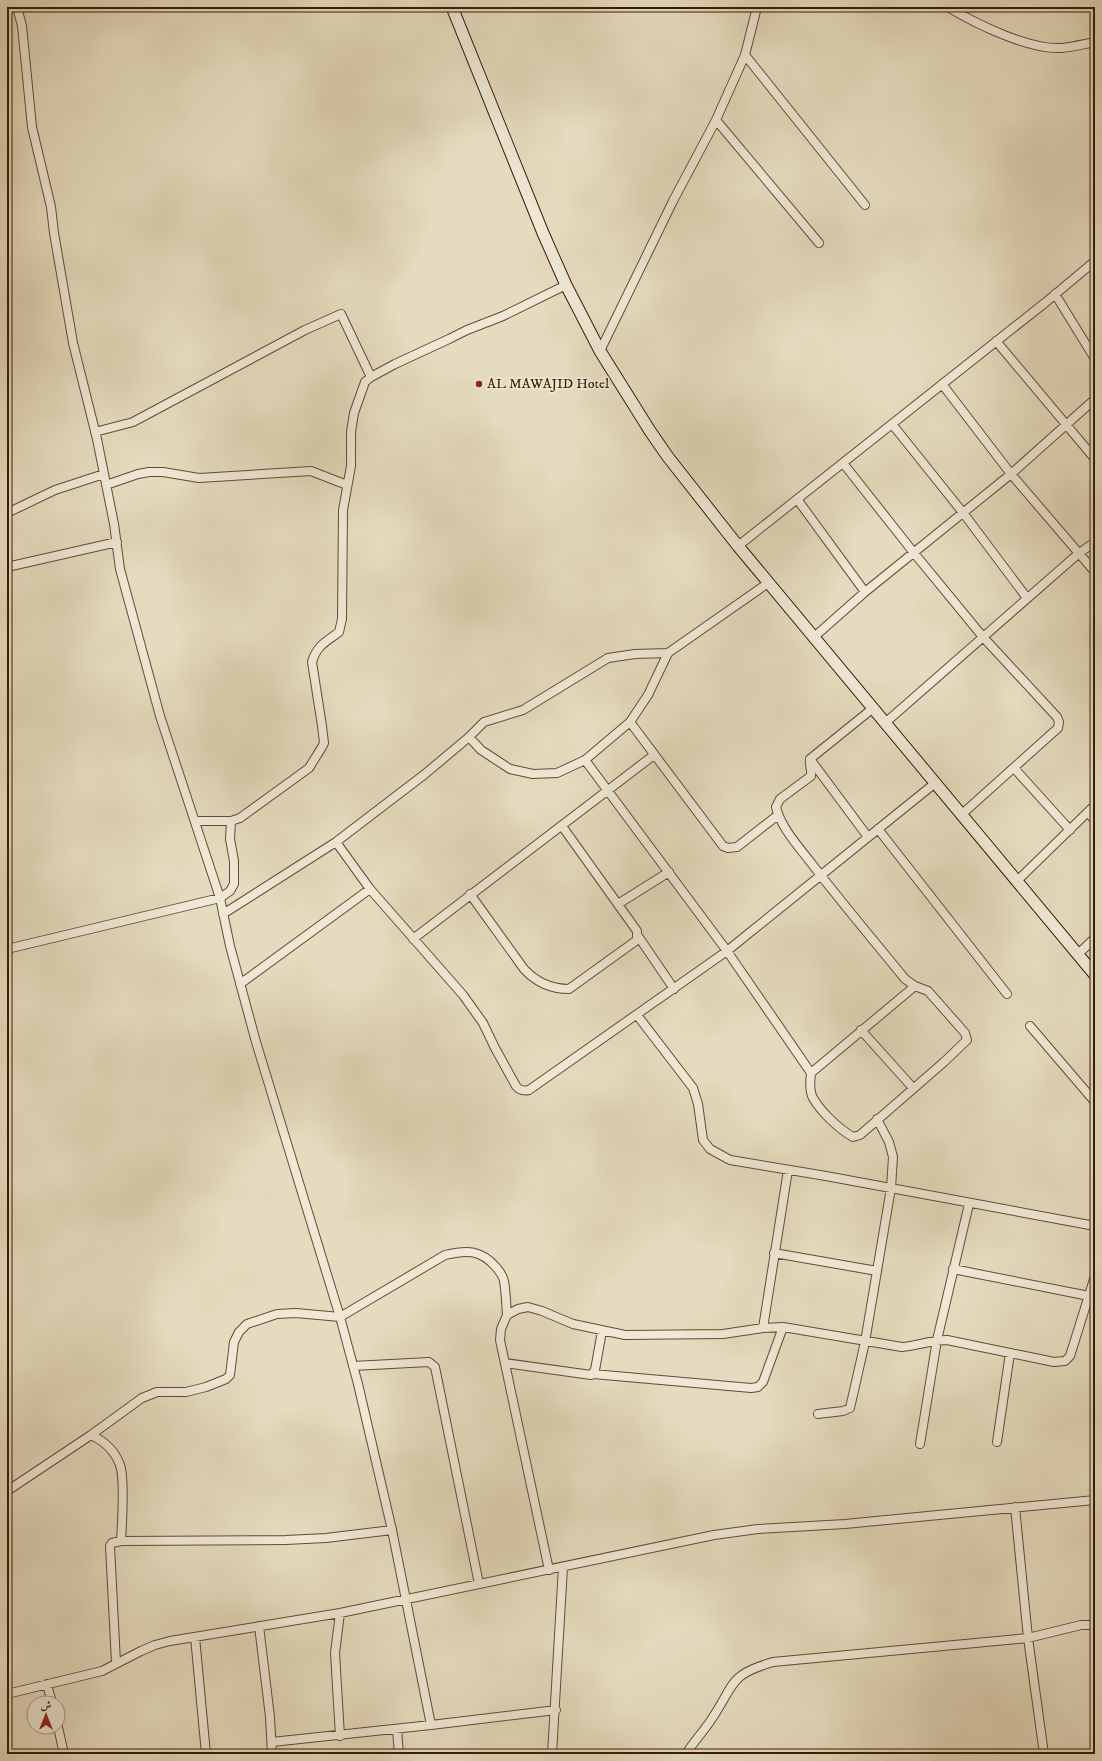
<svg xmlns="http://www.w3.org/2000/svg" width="1102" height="1761" font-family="'IM FELL DW Pica',Amiri,serif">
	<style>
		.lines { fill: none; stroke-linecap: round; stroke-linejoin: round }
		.street-casing { stroke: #644b31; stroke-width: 10 }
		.secondary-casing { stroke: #391b02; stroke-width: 13 }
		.street { stroke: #eee8d5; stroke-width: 8 }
		.secondary { stroke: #eee8d5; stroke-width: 11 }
		.poi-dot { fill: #8f2418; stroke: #eee8d5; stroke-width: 1.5 }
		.labels { text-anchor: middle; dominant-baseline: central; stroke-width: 3; stroke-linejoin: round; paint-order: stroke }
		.poi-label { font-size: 14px; fill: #391b02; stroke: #eee8d5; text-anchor: start }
	</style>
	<rect width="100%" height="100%" fill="#e5dbbe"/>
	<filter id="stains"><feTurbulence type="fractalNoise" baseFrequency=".005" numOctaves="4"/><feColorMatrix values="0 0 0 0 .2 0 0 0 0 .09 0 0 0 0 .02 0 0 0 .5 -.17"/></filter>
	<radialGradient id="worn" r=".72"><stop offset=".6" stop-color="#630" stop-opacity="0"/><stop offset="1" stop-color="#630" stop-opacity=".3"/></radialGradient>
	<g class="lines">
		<g class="street-casing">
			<path id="street" d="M 948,7 C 976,24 1029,50 1062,48 C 1073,47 1084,44 1095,42
				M 745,55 L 865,205
				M 716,120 L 819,243
				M 1055,294 L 1095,359
				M 996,341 L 1095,459
				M 600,351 L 673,201 L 716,120 L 745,55 L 757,7
				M 942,384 L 1011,474 L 1095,572
				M 892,424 L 964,514 L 1027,598
				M 95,432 L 133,422 L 305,330 L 341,314 L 371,377
				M 843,463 L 914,553 L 983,637 L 1057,717 L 1059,722 L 1058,728 L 961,815
				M 106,485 L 138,474 L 149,472 L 163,472 L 199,478 L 311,471 L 347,485
				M 797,499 L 865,592
				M 7,513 L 55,490 L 104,474
				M 738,546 L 1046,302 L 1095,261
				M 7,567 L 117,542
				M 813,638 L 865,592 L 1011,474 L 1095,399
				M 630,722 L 723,846 L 728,848 L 737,847 L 778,815
				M 885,723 L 1078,554 L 1095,542
				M 469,737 L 481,750 L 510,769 L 533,774 L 557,773 L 585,760 L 630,722 L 648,695 L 668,653 L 768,583
				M 810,759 L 868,837
				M 585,760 L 727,951 L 811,1073 C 810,1081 809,1091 813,1098 C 821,1112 839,1129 853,1137 L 860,1135 L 944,1062 L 967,1040 L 965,1033 L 928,991 L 915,986
				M 1014,768 L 1070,830
				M 1088,812 L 1095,821
				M 195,821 L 231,821
				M 878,829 L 1007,994
				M 336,842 L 370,889 L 463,995 L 483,1023 L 495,1048 L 516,1086 C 520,1091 524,1091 529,1090 L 727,951 L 934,784
				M 1017,881 L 1095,805
				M 470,894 L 524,969 C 536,982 551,989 569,989 L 637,940 L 637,931 L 562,826
				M 618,904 L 669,872
				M 223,914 L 336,842 L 425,774 L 469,737 L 484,722 L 523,710 L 608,658 L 635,654 L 668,653
				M 638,936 L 674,989
				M 413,939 L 654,755
				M 7,949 L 220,898 L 160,716 L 120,569 L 114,524 L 97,439 L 73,343 L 54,233 L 51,207 L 32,127 L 22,26 L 17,7
				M 1078,954 L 1095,938
				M 240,984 L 370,889
				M 637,1015 L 693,1088 L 698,1104 L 703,1140 L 710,1149 L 730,1160 L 826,1176 L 1095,1226
				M 1030,1026 L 1095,1102
				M 861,1030 L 913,1088
				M 811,1073 L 915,986 L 905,979 C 874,941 842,903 812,864 C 799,847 781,828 776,807 L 780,799 L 811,776 C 812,770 809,765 810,759 L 872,709
				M 774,1253 L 877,1271
				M 953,1269 L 1089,1296
				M 763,1328 L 788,1170
				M 505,1363 L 591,1375 L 595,1370 L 602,1331
				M 353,1366 L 429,1362 L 435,1367 L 479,1584
				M 593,1374 L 751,1388 L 758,1387 L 763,1382 L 783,1327
				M 818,1414 L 843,1411 L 850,1408 L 865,1342 L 891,1188 L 893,1157 L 889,1142 L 877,1119
				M 91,1435 L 142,1398 L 157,1392 L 186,1392 L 206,1387 L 226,1379 L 230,1375 L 234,1342 L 239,1332 L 247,1324 L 277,1314 L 296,1313 L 340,1317 L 445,1255 C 466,1250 480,1249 496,1267 C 499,1271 503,1275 504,1281 C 506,1291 506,1304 507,1315
				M 997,1442 L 1010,1353
				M 920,1444 L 937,1340 L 969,1204
				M 7,1491 L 91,1435 C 104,1441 115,1451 120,1465 C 125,1479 122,1524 121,1541
				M 1015,1507 L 1028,1638 L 1044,1754
				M 549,1570 L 500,1340 L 501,1329 L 507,1315 L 518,1309 L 528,1307 L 542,1311 L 573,1324 L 625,1335 L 723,1334 L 763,1328 L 783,1327 L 902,1347 C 917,1346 931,1340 947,1340 L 1054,1362 L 1065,1361 L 1070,1356 L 1095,1276
				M 259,1626 L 270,1717 L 272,1754
				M 195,1637 L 206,1754
				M 116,1663 L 110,1546 L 112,1543 L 121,1541 L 286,1540 L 326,1538 L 392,1530
				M 47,1684 L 52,1703
				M 7,1694 L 102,1671 L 141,1651 L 155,1645 L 170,1641 L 340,1613 L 714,1535 L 758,1529 L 845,1524 L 1095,1500
				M 556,1710 L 431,1725 L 392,1530 L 358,1384 L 340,1317 L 256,1042 L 230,946 L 220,898 L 230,891 L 234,884 L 234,861 L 230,839 L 231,821 L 240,818 L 309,768 L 322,747 L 324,743 L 322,726 L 312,662 C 317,645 326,642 339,632 L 342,619 L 343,510 L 351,466 L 351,432 L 354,413 L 365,382 L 371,377 L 395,364 L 449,339 L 467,330 L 503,316 L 566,285
				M 58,1727 L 64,1754
				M 397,1730 L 399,1754
				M 340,1736 L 335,1653 L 340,1613
				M 272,1742 L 431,1725
				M 552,1754 L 563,1567
				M 686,1754 C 694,1741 705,1730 713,1717 C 736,1682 729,1675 773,1662 L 1028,1638 L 1081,1625 L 1095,1625"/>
		</g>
		<g class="secondary-casing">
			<path id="secondary" d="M 452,7 L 543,233 L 566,285 L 600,351 L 650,431 L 668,457 L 738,546 L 1095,975"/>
		</g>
		<use href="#street" class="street"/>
		<use href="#secondary" class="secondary"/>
	</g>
	<circle class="poi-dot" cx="479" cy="384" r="4"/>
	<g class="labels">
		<g class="poi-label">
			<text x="487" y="384">AL MAWAJID Hotel</text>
		</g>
	</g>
	<rect width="1102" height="1761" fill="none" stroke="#e5dbbe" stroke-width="24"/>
	<rect x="8" y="8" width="1086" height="1745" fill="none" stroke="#391b02" stroke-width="2"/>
	<rect x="12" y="12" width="1078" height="1737" fill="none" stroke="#391b02"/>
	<g transform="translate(46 1715)"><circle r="19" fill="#eee8d5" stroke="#a69681"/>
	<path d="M0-3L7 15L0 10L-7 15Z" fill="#8f2418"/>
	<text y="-6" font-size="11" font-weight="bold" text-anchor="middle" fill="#391b02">ش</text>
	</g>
	<rect width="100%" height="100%" filter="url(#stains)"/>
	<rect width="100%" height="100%" fill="url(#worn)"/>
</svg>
